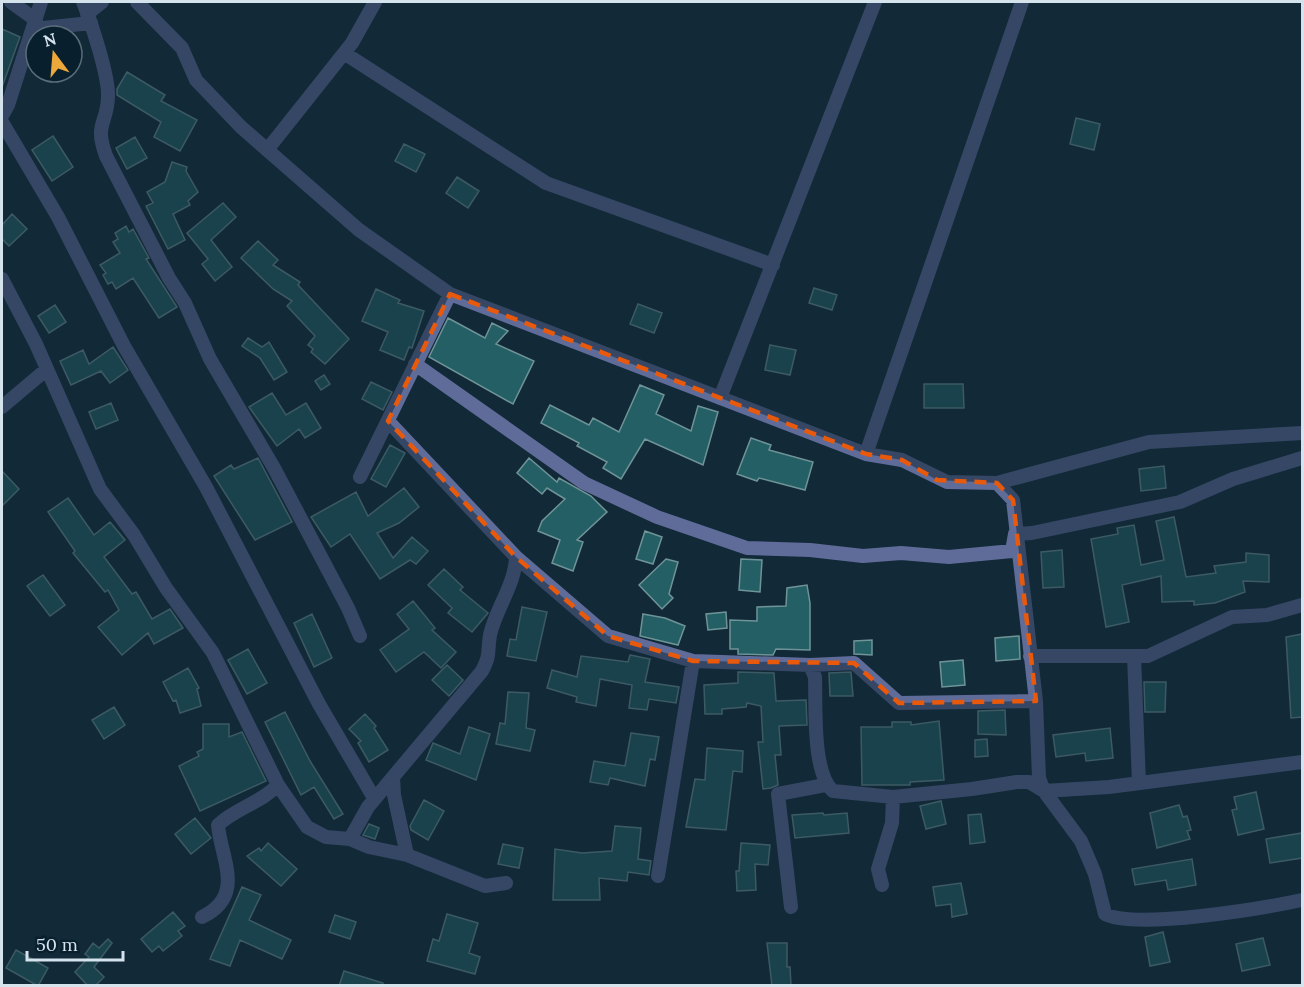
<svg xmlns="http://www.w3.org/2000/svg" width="1304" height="987" font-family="Lora,serif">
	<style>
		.building { fill: #255f66; stroke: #6f9498; stroke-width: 1.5 }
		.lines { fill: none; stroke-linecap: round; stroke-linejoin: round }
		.minor { stroke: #5f6c99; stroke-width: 14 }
		.marked { fill: none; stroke: #e8590c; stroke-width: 4.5; stroke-dasharray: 12 8; stroke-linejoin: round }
	</style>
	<rect width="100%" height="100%" fill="#122938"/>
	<path class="building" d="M 2,29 L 20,37 L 2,87 Z
		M 127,72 L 165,95 L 161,101 L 197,120 L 180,151 L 154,137 L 161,122 L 117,95 L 117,89 Z
		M 1076,118 L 1100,124 L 1094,150 L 1070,144 Z
		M 53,136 L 73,167 L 52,181 L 32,150 Z
		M 135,137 L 147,158 L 127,169 L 116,148 Z
		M 404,144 L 425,154 L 416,172 L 395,161 Z
		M 172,162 L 187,167 L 186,171 L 198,192 L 188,201 L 190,205 L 173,214 L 185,240 L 168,249 L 146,206 L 153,203 L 147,192 L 165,182 Z
		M 457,177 L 479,191 L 468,208 L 446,193 Z
		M 223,203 L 236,217 L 211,240 L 232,267 L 215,281 L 202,264 L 208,259 L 187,233 Z
		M 12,214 L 27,229 L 9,246 L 2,239 L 2,225 Z
		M 126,226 L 129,232 L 133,229 L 149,258 L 146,259 L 177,307 L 159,318 L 133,278 L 116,289 L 112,282 L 108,284 L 103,275 L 106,273 L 100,265 L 120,253 L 113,242 L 118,239 L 115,233 Z
		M 258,241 L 278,260 L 273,265 L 300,282 L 298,285 L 349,339 L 325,364 L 311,352 L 313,349 L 308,345 L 315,336 L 287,306 L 292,301 L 273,289 L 241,258 Z
		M 814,288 L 837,295 L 832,310 L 809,303 Z
		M 376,289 L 400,300 L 398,303 L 424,311 L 412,348 L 409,347 L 404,360 L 380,350 L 388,332 L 362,321 Z
		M 638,304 L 662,313 L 654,333 L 630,324 Z
		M 55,305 L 66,322 L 49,333 L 38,316 Z
		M 448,318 L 485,338 L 492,323 L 508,331 L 496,344 L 534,361 L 513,404 L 429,357 Z
		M 248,338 L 262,347 L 269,342 L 287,372 L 274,380 L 260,358 L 242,346 Z
		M 770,345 L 796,350 L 790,375 L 765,370 Z
		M 113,347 L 128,370 L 110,383 L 101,371 L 71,385 L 60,361 L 83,350 L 89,364 Z
		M 324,375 L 330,384 L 321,390 L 315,381 Z
		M 371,382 L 392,392 L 383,410 L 362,399 Z
		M 924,384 L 963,384 L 964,408 L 924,408 Z
		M 640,385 L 664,395 L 656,414 L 691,431 L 698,406 L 718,412 L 703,465 L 645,439 L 621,479 L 603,468 L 607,462 L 577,446 L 579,443 L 541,423 L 550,405 L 589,425 L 593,418 L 619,432 Z
		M 272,393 L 286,415 L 306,403 L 321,428 L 305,438 L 299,429 L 277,446 L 249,407 Z
		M 111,403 L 118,420 L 96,429 L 89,412 Z
		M 751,438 L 771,445 L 769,450 L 813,462 L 805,490 L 759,478 L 757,481 L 737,474 Z
		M 390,445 L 405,453 L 386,487 L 371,479 Z
		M 258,458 L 292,522 L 255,540 L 214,476 L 231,465 L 234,469 Z
		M 529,458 L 557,482 L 559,478 L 591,496 L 607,512 L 577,540 L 583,542 L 573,571 L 552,563 L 560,540 L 538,531 L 542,521 L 565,499 L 547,488 L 542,494 L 517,473 Z
		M 1164,466 L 1166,488 L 1141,491 L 1139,469 Z
		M 2,471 L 19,489 L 2,506 Z
		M 404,488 L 419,507 L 399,523 L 377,533 L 393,558 L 412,537 L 428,551 L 416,564 L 410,560 L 380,579 L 350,534 L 331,547 L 311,517 L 356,492 L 368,516 Z
		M 68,498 L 94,535 L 110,522 L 125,540 L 104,557 L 132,594 L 136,592 L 152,619 L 170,609 L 183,628 L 154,644 L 148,633 L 122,655 L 98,627 L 119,610 L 108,590 L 105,592 L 73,553 L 75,551 L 48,512 Z
		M 1174,517 L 1186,577 L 1216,573 L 1214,566 L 1246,562 L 1246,553 L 1269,555 L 1269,582 L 1243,581 L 1245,592 L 1215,603 L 1194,605 L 1194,601 L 1162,602 L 1161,576 L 1122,585 L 1129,622 L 1106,627 L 1091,539 L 1118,534 L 1117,528 L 1134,525 L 1141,565 L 1164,560 L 1156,521 Z
		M 645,531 L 662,537 L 653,564 L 636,559 Z
		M 1062,550 L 1064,587 L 1043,588 L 1041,552 Z
		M 666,559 L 678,562 L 669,594 L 673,598 L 662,609 L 639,585 Z
		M 741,559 L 762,560 L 760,592 L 739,590 Z
		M 444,569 L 463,587 L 460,590 L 488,613 L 472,632 L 448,613 L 452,608 L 428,585 Z
		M 43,575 L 65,605 L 50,616 L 27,586 Z
		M 807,585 L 810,603 L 810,650 L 776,649 L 773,655 L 738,654 L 738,649 L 730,649 L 730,620 L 757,621 L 757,607 L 786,606 L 787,588 Z
		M 413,601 L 435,628 L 432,630 L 456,652 L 441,668 L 424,652 L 396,672 L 380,650 L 409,629 L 397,614 Z
		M 522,607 L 547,612 L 536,661 L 507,656 L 510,639 L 516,640 Z
		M 726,612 L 727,628 L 708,630 L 706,614 Z
		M 312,614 L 332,658 L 314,667 L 294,623 Z
		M 643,614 L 665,618 L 685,626 L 678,645 L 640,636 Z
		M 1302,634 L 1302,717 L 1291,718 L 1286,637 Z
		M 1019,636 L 1020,659 L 996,661 L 995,638 Z
		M 872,640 L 872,655 L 854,654 L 854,641 Z
		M 248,649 L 267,683 L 247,694 L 228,660 Z
		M 630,655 L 650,659 L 645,682 L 679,687 L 676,703 L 649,699 L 647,710 L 629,708 L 632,685 L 600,679 L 596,706 L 576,702 L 577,697 L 547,688 L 552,670 L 577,677 L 581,656 L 628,662 Z
		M 963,660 L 965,685 L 942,687 L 940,662 Z
		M 447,665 L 463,680 L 449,696 L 432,680 Z
		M 188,668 L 199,688 L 197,689 L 201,706 L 180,713 L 176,700 L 173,701 L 163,682 Z
		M 738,672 L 774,673 L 776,701 L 806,700 L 807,725 L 779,726 L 781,755 L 775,755 L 778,785 L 771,788 L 763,789 L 758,742 L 763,742 L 761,706 L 747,703 L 746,707 L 722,709 L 722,714 L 705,714 L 704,685 L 738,683 Z
		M 851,672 L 853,696 L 830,696 L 829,673 Z
		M 1144,682 L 1166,682 L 1165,712 L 1145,712 Z
		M 508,692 L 529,693 L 526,728 L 535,730 L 530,751 L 496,744 L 500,723 L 505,724 Z
		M 114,707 L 125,725 L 104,739 L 92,720 Z
		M 1005,710 L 1006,735 L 978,734 L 978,711 Z
		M 285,712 L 310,761 L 343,814 L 334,819 L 314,787 L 301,795 L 265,722 Z
		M 365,714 L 376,726 L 374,728 L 388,750 L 369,762 L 358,743 L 361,741 L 349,729 Z
		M 939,721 L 944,780 L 910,782 L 910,785 L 862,785 L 861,727 L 892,727 L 892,722 L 911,722 L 911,725 Z
		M 203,724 L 229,724 L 229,737 L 242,732 L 266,781 L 200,811 L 179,766 L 199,756 L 197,752 L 203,749 Z
		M 469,727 L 490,734 L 476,780 L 426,760 L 433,743 L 460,754 Z
		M 1110,728 L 1113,758 L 1086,761 L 1085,753 L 1056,757 L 1053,735 Z
		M 631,733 L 659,737 L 655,760 L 650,759 L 645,786 L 610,778 L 608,785 L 590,782 L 594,761 L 625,766 Z
		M 987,739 L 988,756 L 975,757 L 975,740 Z
		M 707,748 L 743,751 L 742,772 L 733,771 L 726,830 L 686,827 L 695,779 L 705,780 Z
		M 1256,792 L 1264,829 L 1238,835 L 1232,810 L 1237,809 L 1234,797 Z
		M 424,800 L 444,811 L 428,840 L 411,830 L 410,826 Z
		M 941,801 L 946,824 L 926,829 L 920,806 Z
		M 1179,805 L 1183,817 L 1187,816 L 1191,830 L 1187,831 L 1190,839 L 1157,848 L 1150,813 Z
		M 823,813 L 824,815 L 847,813 L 849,833 L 795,838 L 792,815 Z
		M 981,814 L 985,842 L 970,844 L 968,815 Z
		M 195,818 L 211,838 L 191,854 L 175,834 Z
		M 369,824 L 379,828 L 375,839 L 363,835 Z
		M 615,826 L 641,828 L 638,859 L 651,861 L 649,875 L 628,872 L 627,881 L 599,878 L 600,900 L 553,900 L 555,849 L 582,853 L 612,851 Z
		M 1302,833 L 1302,858 L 1270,863 L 1266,839 Z
		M 268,843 L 297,869 L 281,886 L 247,856 L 259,848 L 261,851 Z
		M 741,843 L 770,845 L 768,865 L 755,864 L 756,890 L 737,891 L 736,871 L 739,871 Z
		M 503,844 L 523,848 L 519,868 L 498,864 Z
		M 1192,859 L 1196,885 L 1168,890 L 1166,880 L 1135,885 L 1132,869 Z
		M 961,883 L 967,914 L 952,917 L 951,904 L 936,906 L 933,887 Z
		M 242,887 L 261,895 L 249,920 L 291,940 L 282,959 L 240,940 L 230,966 L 210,959 Z
		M 173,912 L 185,926 L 178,931 L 182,936 L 163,951 L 159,946 L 152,952 L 141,939 Z
		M 447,914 L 478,923 L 469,953 L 480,957 L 475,974 L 427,961 L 433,939 L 439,941 Z
		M 335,915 L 356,922 L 350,939 L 329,932 Z
		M 1163,932 L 1170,962 L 1150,966 L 1145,937 Z
		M 1263,938 L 1270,965 L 1242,971 L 1236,944 Z
		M 108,939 L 112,943 L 94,967 L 104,977 L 95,986 L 88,986 L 75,972 L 89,957 L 85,954 L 93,943 L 99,948 Z
		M 767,943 L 787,943 L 787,967 L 790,967 L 791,986 L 772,986 Z
		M 16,950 L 48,968 L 38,986 L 6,968 Z
		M 344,971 L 383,983 L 383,986 L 339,986 Z"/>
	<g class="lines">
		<path class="minor" d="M 11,2 L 36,20
			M 83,2 C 91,22 109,76 108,97 C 107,125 94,123 106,156 L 169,278 L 185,303 L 210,359 L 274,468 L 348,608 L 360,636
			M 137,2 L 182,48 L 196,80 L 241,127 L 359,230 L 450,294 L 866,454 L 902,460 L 947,482 L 997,483 L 1149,442 L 1302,433
			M 87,14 L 102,2
			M 33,29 L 91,23
			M 344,53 L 546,183 L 773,265
			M 2,116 L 8,105 L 41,2
			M 2,122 L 58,217 L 124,346 L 206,487 L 319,704 L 374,798
			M 267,150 L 352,43 L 375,2
			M 2,279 L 36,344 L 100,489 L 134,535 L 166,588 L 213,653 L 278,785 C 261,803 236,808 218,825 C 221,859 246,896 202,917
			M 415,364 L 584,483 L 657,517 L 747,548 L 810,550 L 863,556 L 901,553 L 949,557 L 1012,551 L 1015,534 L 1032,533 L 1180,502 L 1233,479 L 1302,458
			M 720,398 L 875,2
			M 2,407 L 47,369
			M 388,421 L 516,557 L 608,636 L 693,661 L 810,665 L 815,677 C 816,706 812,773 833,791 L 893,797 L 892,823 L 878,869 L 882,885
			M 866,454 L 1022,2
			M 360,477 L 450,294
			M 997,483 L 1013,500 L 1036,701 L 1039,778 L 1044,791 L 1081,841 L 1095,874 L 1105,914 C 1136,930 1265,908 1302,900
			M 1030,656 L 1148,656 L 1232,617 L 1267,615 L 1302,605
			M 1134,656 L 1139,783
			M 810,665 L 854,663 L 899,703 L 1036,701
			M 278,785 L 307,827 L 326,837 L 350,839 L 369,847 L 407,855
			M 893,797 L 972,789 L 1017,782 L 1029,782 L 1044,791 L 1109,787 L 1302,762
			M 350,839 L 368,807 L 393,777
			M 658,876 L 693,661
			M 506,883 L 485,886 L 407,855 L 394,795 L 393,777 L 482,671 C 491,654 487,652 490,635 C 496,608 515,585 516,557
			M 791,907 L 778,794 L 825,785"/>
	</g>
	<path d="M0 0H1304V987H0ZM 450,294 L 866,454 L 902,460 L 937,480 L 997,483 L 1013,500 L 1036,701 L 899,703 L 854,663 L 693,661 L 608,636 L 516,557 L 388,421 Z" fill="#122938" fill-opacity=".55" fill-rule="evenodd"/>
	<path class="marked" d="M 450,294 L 866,454 L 902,460 L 937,480 L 997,483 L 1013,500 L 1036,701 L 899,703 L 854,663 L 693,661 L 608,636 L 516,557 L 388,421 Z"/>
	<rect width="1304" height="987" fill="none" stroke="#d5e3ed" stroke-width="6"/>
	<g transform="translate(54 54) rotate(344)"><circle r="28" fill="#081f2e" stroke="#5a6d7a" stroke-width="1.5"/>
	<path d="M0-4.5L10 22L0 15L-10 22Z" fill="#eda83b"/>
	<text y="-9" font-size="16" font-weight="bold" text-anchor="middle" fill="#d5e3ed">N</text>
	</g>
	<path d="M27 951v9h96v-9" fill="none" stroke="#d5e3ed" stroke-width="3"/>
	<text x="36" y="951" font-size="18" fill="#d5e3ed" stroke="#081f2e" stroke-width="4.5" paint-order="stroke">50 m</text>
</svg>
